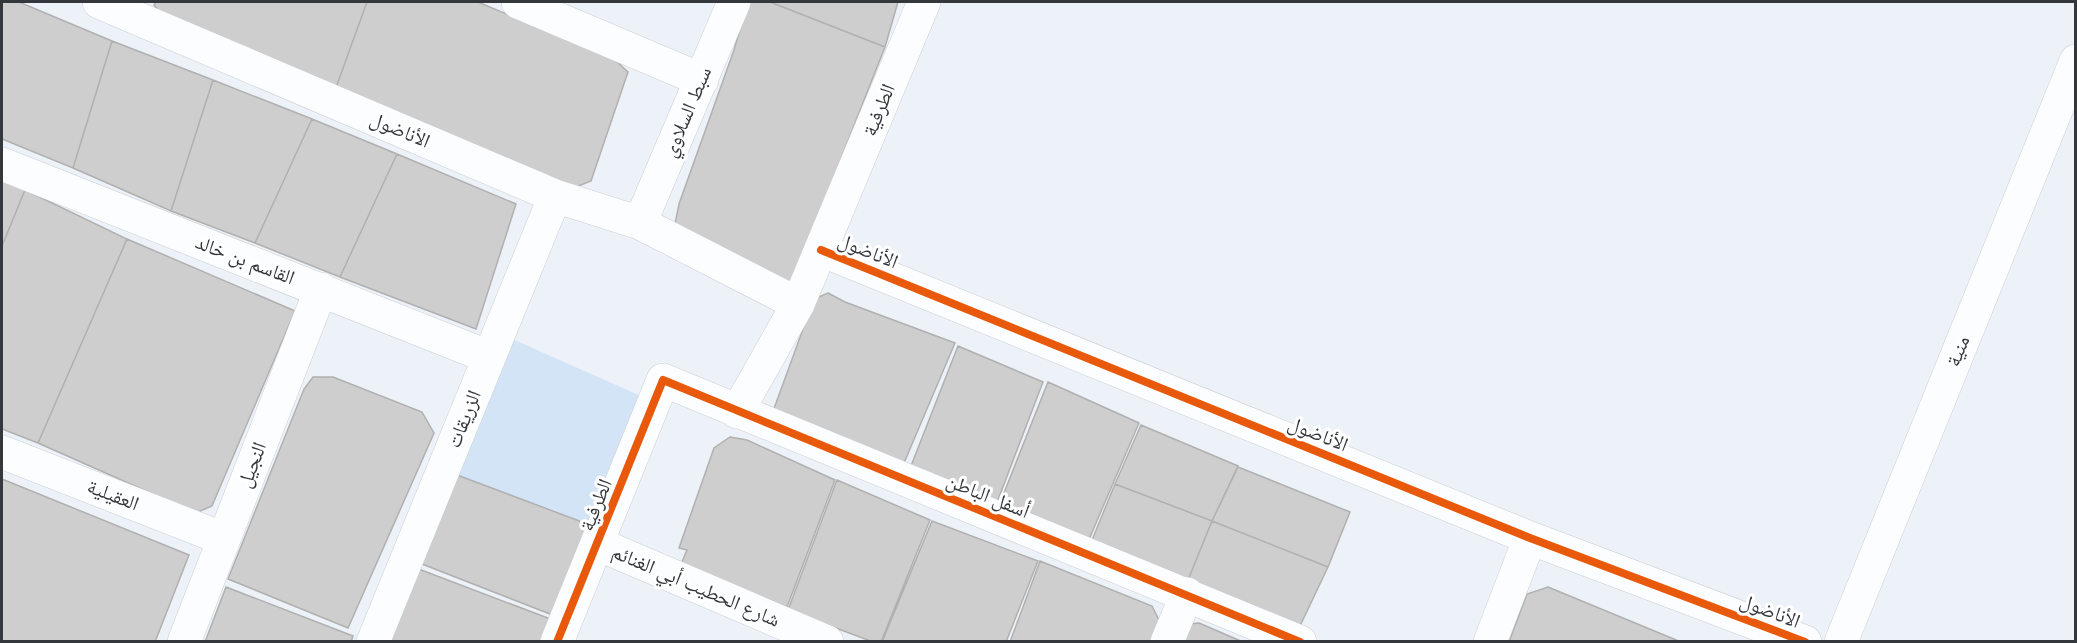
<svg xmlns="http://www.w3.org/2000/svg" width="2077" height="643" font-family="'Nunito Sans','Noto Naskh Arabic',sans-serif">
	<style>
		.green { fill: #d4e4f7 }
		.building { fill: #cececf; stroke: #b0b0b0; stroke-width: 1.5 }
		.lines { fill: none; stroke-linecap: round; stroke-linejoin: round }
		.minor-casing { stroke: #cbcfd4; stroke-width: 34 }
		.minor { stroke: #fcfdfe; stroke-width: 33 }
		.cycleway-casing { stroke: #fff; stroke-width: 11 }
		.cycleway { stroke: #e8590c; stroke-width: 8 }
		.labels { text-anchor: middle; dominant-baseline: central; stroke-width: 6; stroke-linejoin: round; paint-order: stroke }
		.street-label { font-size: 20px; fill: #34383c; stroke: #fff }
	</style>
	<rect width="100%" height="100%" fill="#ecf2f8"/>
	<path class="green" d="M 510,338 L 641,396 L 590,525 L 457,475 Z"/>
	<path class="building" d="M 2,2 L 19,2 L 112,41 L 73,168 L 2,139 Z
		M 156,2 L 367,2 L 334,93 L 163,16 L 154,5 Z
		M 367,2 L 478,2 L 615,60 L 628,72 L 591,181 L 576,187 L 334,93 Z
		M 748,2 L 770,2 L 885,47 L 791,285 L 675,224 L 679,204 L 734,50 Z
		M 770,2 L 898,2 L 885,47 Z
		M 112,41 L 213,80 L 171,211 L 73,168 Z
		M 213,80 L 312,119 L 255,243 L 171,211 Z
		M 312,119 L 397,154 L 340,277 L 255,243 Z
		M 397,154 L 516,204 L 476,329 L 340,277 Z
		M 2,181 L 25,190 L 2,246 Z
		M 25,190 L 127,239 L 38,443 L 2,429 L 2,246 Z
		M 127,239 L 295,311 L 212,506 L 196,513 L 38,443 Z
		M 828,293 L 845,302 L 955,343 L 901,470 L 772,414 L 814,299 Z
		M 958,346 L 1043,382 L 996,505 L 909,471 Z
		M 313,377 L 333,377 L 422,412 L 434,433 L 348,628 L 228,579 L 304,389 Z
		M 1048,382 L 1139,423 L 1087,544 L 998,508 Z
		M 1141,425 L 1238,466 L 1212,521 L 1115,484 Z
		M 730,437 L 747,440 L 835,480 L 787,607 L 681,564 L 687,550 L 679,548 L 714,448 Z
		M 1238,467 L 1350,512 L 1328,567 L 1212,521 Z
		M 457,475 L 590,525 L 555,616 L 422,564 Z
		M 2,479 L 189,555 L 155,642 L 2,642 Z
		M 837,480 L 930,520 L 881,642 L 873,642 L 788,610 Z
		M 1115,484 L 1212,521 L 1186,585 L 1090,545 Z
		M 932,521 L 1038,561 L 1006,642 L 882,642 Z
		M 1212,521 L 1328,567 L 1299,628 L 1186,585 Z
		M 1040,561 L 1152,606 L 1160,622 L 1152,642 L 1010,642 Z
		M 416,568 L 553,620 L 544,642 L 386,642 Z
		M 226,587 L 353,636 L 351,642 L 205,642 Z
		M 1548,587 L 1681,642 L 1509,642 L 1527,594 Z
		M 1199,623 L 1243,642 L 1177,642 L 1189,624 Z"/>
	<g class="lines">
		<g class="minor-casing">
			<path id="minor" d="M 99,2 L 555,196 L 640,223 L 798,304
				M 518,2 L 702,80
				M 2,164 L 489,357
				M 640,223 L 734,2
				M 821,250 L 1530,538 L 1805,642
				M 737,412 L 798,304 L 924,2
				M 2,452 L 224,539
				M 598,544 L 827,642
				M 184,642 L 321,289
				M 373,642 L 555,196
				M 557,642 L 663,380 L 1300,642
				M 1167,642 L 1187,594
				M 1490,642 L 1530,538
				M 1841,642 L 2076,61"/>
		</g>
		<use href="#minor" class="minor"/>
		<g class="cycleway-casing">
			<path id="cycleway" d="M 821,250 L 1530,538 L 1805,642
				M 557,642 L 663,380 L 1300,642"/>
		</g>
		<use href="#cycleway" class="cycleway"/>
	</g>
	<g class="labels">
		<g class="street-label">
			<text transform="translate(879 110) rotate(-68)">الطرفية</text>
			<text transform="translate(687 112) rotate(-67)">سبط السلاوي</text>
			<text transform="translate(400 130) rotate(23)">الأناضول</text>
			<text transform="translate(868 251) rotate(22)">الأناضول</text>
			<text transform="translate(245 260) rotate(21)">القاسم بن خالد</text>
			<text transform="translate(1958 351) rotate(-68)">منية</text>
			<text transform="translate(464 419) rotate(-68)">الزريقات</text>
			<text transform="translate(1318 434) rotate(22)">الأناضول</text>
			<text transform="translate(252 465) rotate(-69)">النجيل</text>
			<text transform="translate(113 495) rotate(21)">العقيلية</text>
			<text transform="translate(988 496) rotate(22)">أسفل الباطن</text>
			<text transform="translate(596 505) rotate(-68)">الطرفية</text>
			<text transform="translate(696 586) rotate(23)">شارع الحطيب أبي الغنائم</text>
			<text transform="translate(1770 611) rotate(21)">الأناضول</text>
		</g>
	</g>
	<rect width="2077" height="643" fill="none" stroke="#34383c" stroke-width="6"/>
</svg>
